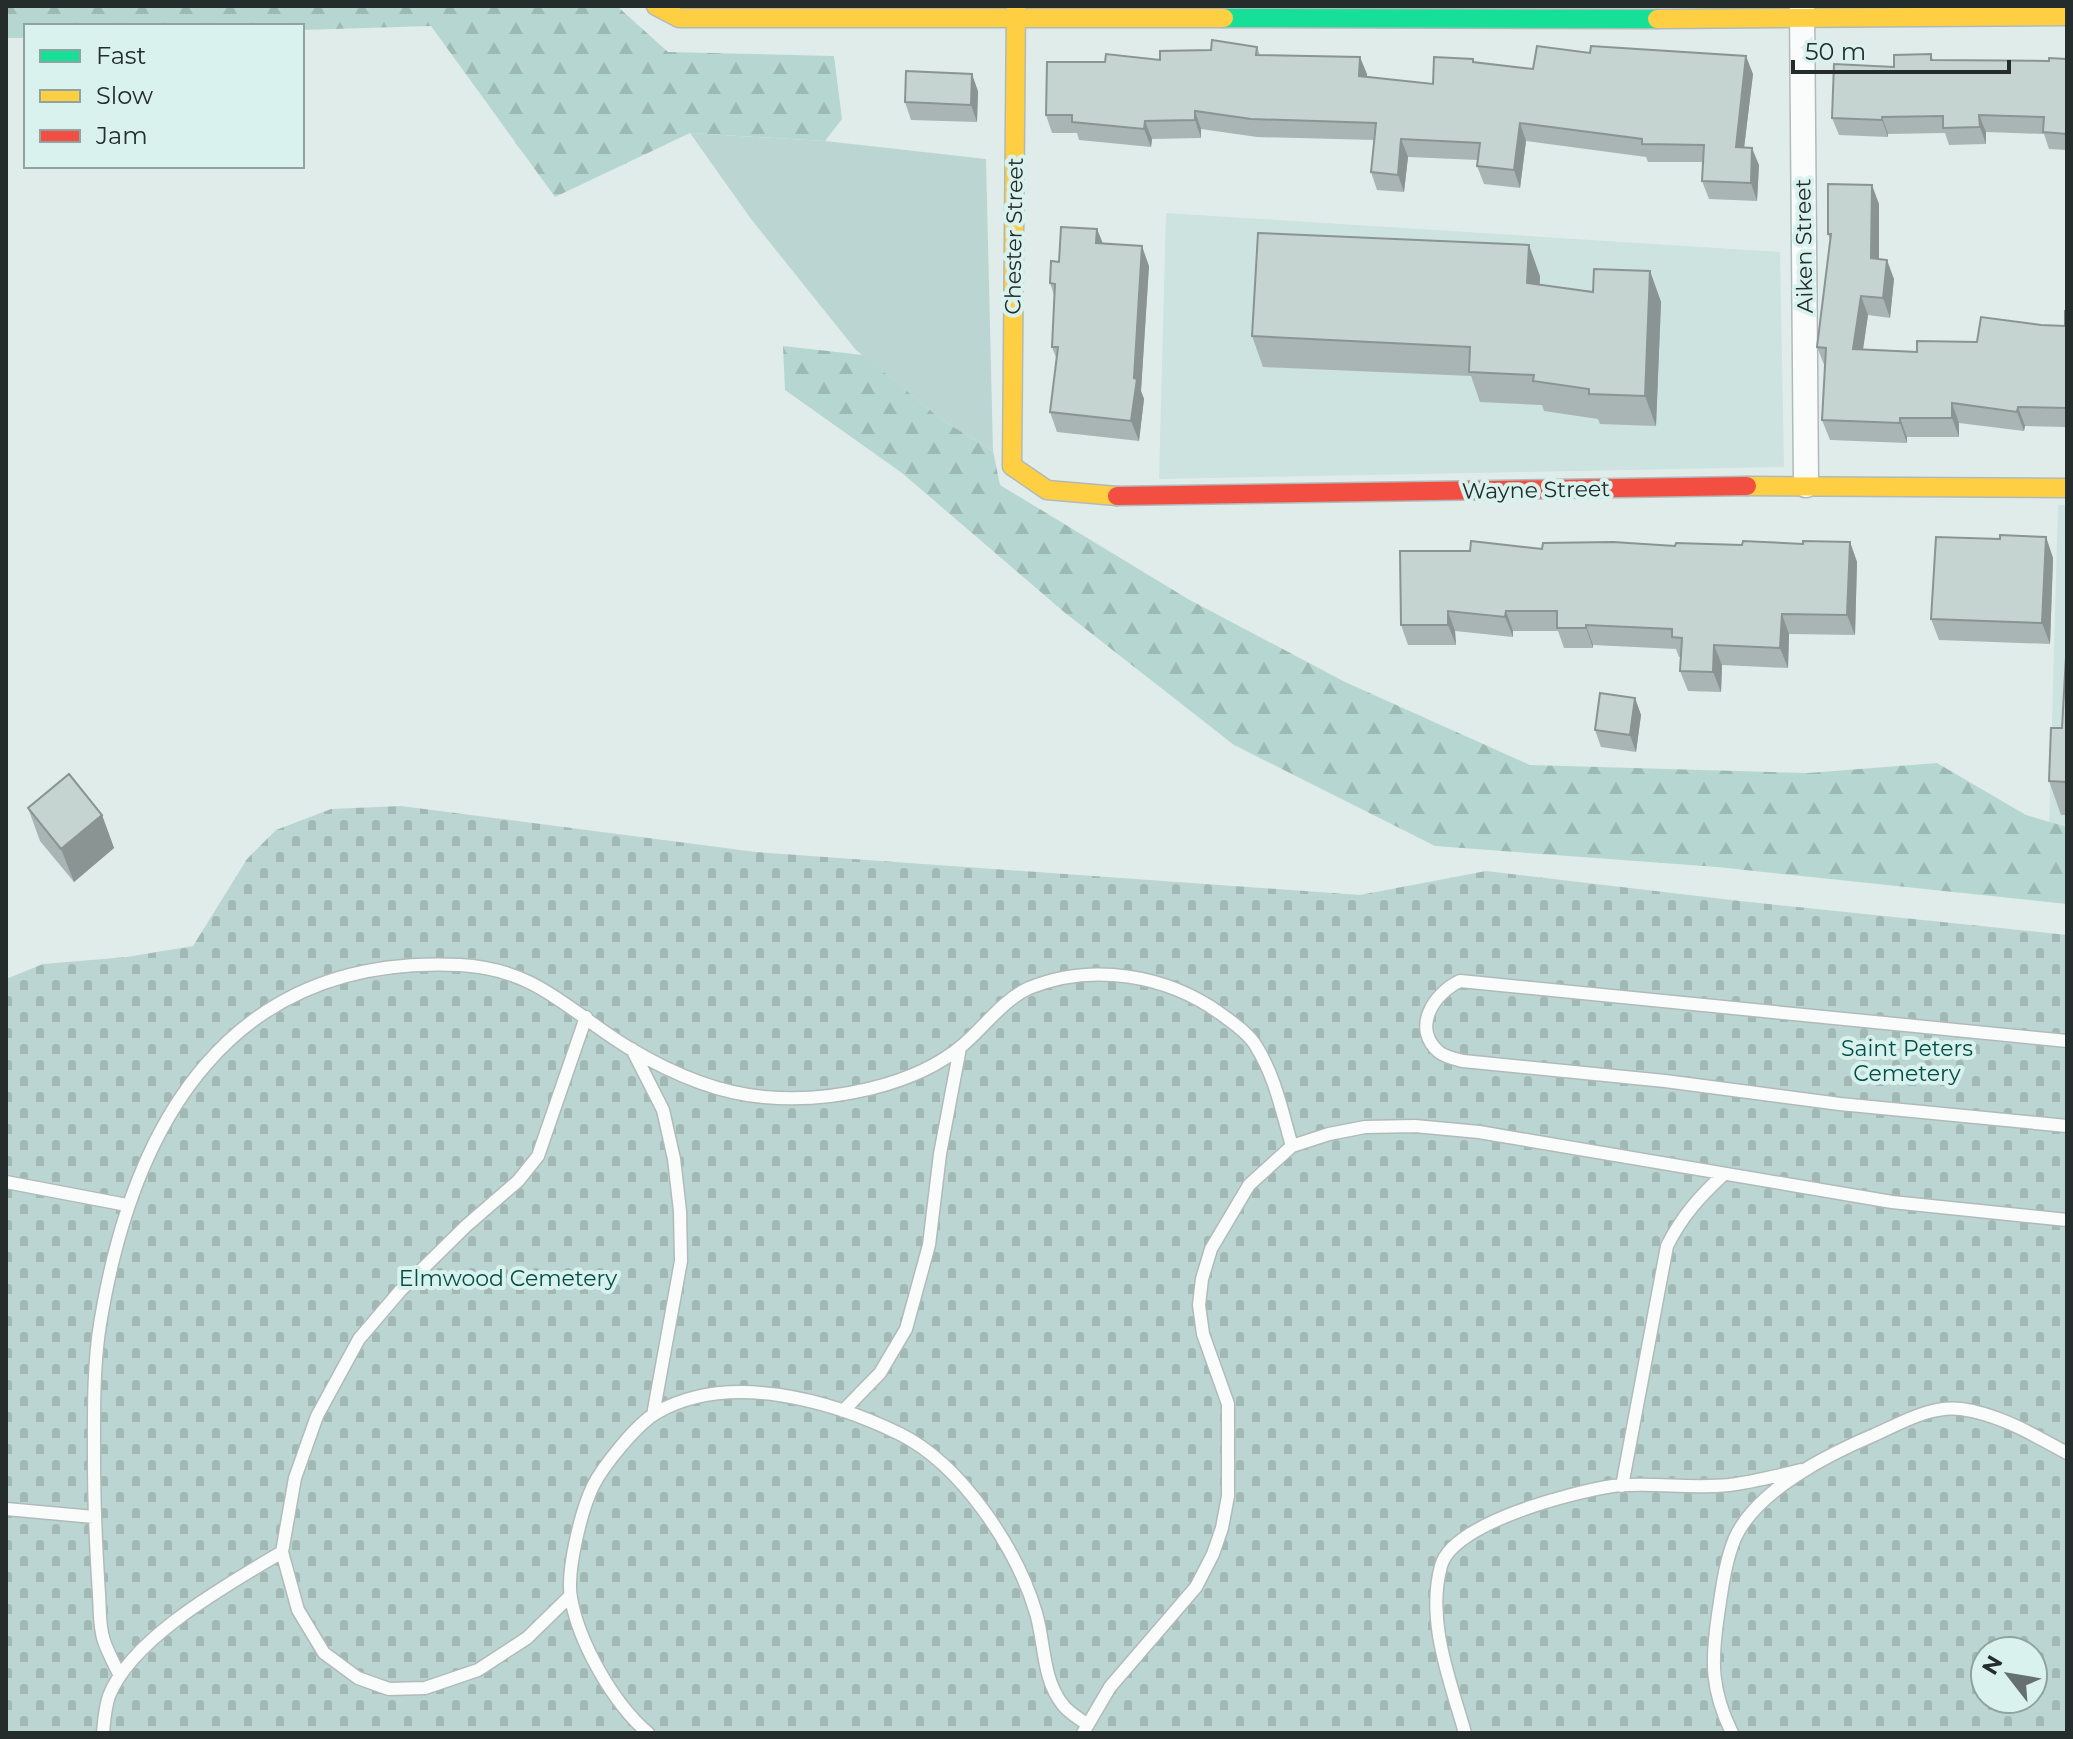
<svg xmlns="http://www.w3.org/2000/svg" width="2073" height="1739" font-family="Montserrat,sans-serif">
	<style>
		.built { fill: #cce3e0 }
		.grass { fill: #bbd6d2 }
		.forest { fill: url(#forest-firs) }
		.cemetery { fill: url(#cemetery-stones); fill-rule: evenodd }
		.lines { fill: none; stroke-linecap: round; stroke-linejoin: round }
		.lane-casing { stroke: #b0bab8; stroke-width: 15 }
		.street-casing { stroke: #b0bab8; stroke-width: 27 }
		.fast-casing { stroke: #b0bab8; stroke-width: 21 }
		.slow-casing { stroke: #b0bab8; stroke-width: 21 }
		.jam-casing { stroke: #b0bab8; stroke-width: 21 }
		.lane { stroke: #fafcfc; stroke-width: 12 }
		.street { stroke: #fafcfc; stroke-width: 24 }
		.fast { stroke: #16e098; stroke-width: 18 }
		.slow { stroke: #ffcf43; stroke-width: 18 }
		.jam { stroke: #f24e42; stroke-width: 18 }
		.wall { fill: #a9b5b4 }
		.shaded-wall { fill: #8a9492 }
		.building { fill: #c5d3d1; stroke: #8a9492; stroke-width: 2 }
		.labels { text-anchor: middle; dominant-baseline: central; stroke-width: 8; stroke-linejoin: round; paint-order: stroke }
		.street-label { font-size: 22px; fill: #242d2c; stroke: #daf2ee }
		.park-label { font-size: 22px; fill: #034f48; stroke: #daf2ee }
	</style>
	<defs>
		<pattern id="forest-firs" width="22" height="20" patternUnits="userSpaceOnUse" patternTransform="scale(2)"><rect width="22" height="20" fill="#b6d7d1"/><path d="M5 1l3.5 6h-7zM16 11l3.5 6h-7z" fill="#9cb9b4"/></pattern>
		<pattern id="cemetery-stones" width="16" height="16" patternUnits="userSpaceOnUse" patternTransform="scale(2)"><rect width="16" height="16" fill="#bbd6d2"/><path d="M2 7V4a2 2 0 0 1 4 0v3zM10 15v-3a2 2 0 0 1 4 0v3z" fill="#a1b8b4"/></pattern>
	</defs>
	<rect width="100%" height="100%" fill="#e0ecea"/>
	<path class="built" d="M 1166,213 L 1780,252 L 1784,467 L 1159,479 Z
		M 2058,505 L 2067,505 L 2067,868 L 2048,865 Z"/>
	<path class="grass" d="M 690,133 L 825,141 L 986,159 L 993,451 L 942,420 L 856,350 L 751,219 Z"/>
	<path class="forest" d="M 6,6 L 617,6 L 668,52 L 834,56 L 842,119 L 825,141 L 690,133 L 555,197 L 431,26 L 302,30 L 302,26 L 26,26 L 26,38 L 6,38 Z
		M 783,346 L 863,355 L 942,420 L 993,451 L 1000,485 L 1188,599 L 1345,682 L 1530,765 L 1808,773 L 1937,763 L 2026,815 L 2067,827 L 2067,904 L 1717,867 L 1435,846 L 1234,745 L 1064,612 L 902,473 L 785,390 Z"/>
	<path class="cemetery" d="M 401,806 L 756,852 L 1360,895 L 1486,871 L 1740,901 L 2067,935 L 2067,1733 L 6,1733 L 6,979 L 43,964 L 127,957 L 193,946 L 247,859 L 276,830 L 331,809 ZM 1985,1651 L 2033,1651 L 2033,1699 L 1985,1699 Z"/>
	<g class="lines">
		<g class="lane-casing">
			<path id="lane" d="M 2067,1041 L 1460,981 C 1434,993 1411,1028 1439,1052 C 1445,1057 1455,1059 1463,1061 L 1665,1081 L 1840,1104 L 2067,1126
				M 632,1049 L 663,1110 L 674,1159 L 680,1211 L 681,1261 L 653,1415
				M 6,1182 L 127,1205
				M 843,1411 L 880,1373 L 906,1329 L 929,1245 L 940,1154 L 960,1048
				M 1622,1486 L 1667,1246 C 1682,1216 1700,1196 1724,1174
				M 6,1509 L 94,1517
				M 570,1596 L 527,1638 L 478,1670 L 425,1688 L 389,1689 L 358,1678 L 324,1653 L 298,1610 L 282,1552 L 295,1478 L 317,1416 L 359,1339 L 400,1291 L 466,1226 L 518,1181 L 538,1156 L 586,1017
				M 120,1676 C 115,1665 108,1653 104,1641 C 99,1627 100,1609 99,1594 C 96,1549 94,1504 94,1459 C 94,1415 93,1368 100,1324 C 133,1122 230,953 460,965 C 537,969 568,1011 629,1048 C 669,1072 717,1093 764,1097 C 827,1103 915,1087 964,1044 C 985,1026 1003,1000 1029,988 C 1092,962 1167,975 1221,1014 C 1233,1023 1248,1033 1256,1046 C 1275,1076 1282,1112 1292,1146
				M 103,1733 C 104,1722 105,1707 109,1696 C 132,1637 229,1584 282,1552
				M 648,1733 C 613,1703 579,1643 571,1598 C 566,1572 581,1511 593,1486 C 603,1466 636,1425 656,1413 C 729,1371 830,1400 900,1434 C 962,1465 1017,1549 1036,1613 C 1045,1643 1042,1679 1063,1705 C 1069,1713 1079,1718 1086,1724
				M 1083,1733 L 1110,1687 L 1196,1587 L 1213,1554 L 1222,1528 L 1228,1496 L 1228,1404 L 1203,1334 L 1199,1305 L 1202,1279 L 1211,1249 L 1249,1185 L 1292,1146 L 1329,1134 L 1365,1127 L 1415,1126 L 1479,1132 L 1892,1202 L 2067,1220
				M 1465,1733 C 1450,1680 1426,1621 1441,1566 C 1452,1523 1573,1492 1613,1486 C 1651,1482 1690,1489 1729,1485 C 1753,1482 1777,1476 1801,1470
				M 1732,1733 C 1711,1690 1711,1662 1718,1615 C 1722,1589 1725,1562 1735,1538 C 1757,1490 1829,1454 1874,1435 C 1901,1423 1931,1405 1961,1409 C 1999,1414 2034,1435 2067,1453"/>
		</g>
		<g class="street-casing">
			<path id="street" d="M 1802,6 L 1806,485"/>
		</g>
		<g class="fast-casing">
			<path id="fast" d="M 1224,18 L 1657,19"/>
		</g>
		<g class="slow-casing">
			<path id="slow" d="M 656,6 L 679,18 L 1224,18
				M 1016,6 L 1012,466 L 1047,490 L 1117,496
				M 1657,19 L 2067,16
				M 1747,486 L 2067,488"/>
		</g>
		<g class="jam-casing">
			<path id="jam" d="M 1117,496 L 1747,486"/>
		</g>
		<use href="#lane" class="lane"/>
		<use href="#street" class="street"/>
		<use href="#fast" class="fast"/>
		<use href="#slow" class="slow"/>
		<use href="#jam" class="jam"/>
	</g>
	<path class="wall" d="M 1257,47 L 1260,55 L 1367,74 L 1367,77 L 1433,84 L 1474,62 L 1533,69 L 1753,74 L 1744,147 L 1759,165 L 1757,201 L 1709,199 L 1702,181 L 1703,162 L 1648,162 L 1646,157 L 1526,141 L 1520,188 L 1484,184 L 1477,166 L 1478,160 L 1408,157 L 1404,192 L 1377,190 L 1371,172 L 1374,140 L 1257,137 L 1201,129 L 1201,138 L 1152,139 L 1151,147 L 1079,140 L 1077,133 L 1052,133 L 1046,115 L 1105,62 L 1160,60 L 1211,50 Z
		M 1931,54 L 1933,60 L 2049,61 L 2067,59 L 2067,150 L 2049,149 L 2044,134 L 1986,132 L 1986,144 L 1949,145 L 1945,133 L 1888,134 L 1888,137 L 1839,135 L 1832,118 L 1894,67 Z
		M 978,91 L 977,122 L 911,120 L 905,102 Z
		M 1879,204 L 1879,259 L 1894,279 L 1890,318 L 1868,315 L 1863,350 L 1917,352 L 1977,342 L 2041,325 L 2065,326 L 2067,311 L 2067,427 L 2025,426 L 2024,431 L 1959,423 L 1959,437 L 1907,437 L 1907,443 L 1830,440 L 1822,420 L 1825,367 L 1817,347 L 1830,240 L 1828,234 Z
		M 1097,229 L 1103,244 L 1149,266 L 1141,391 L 1144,399 L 1139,441 L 1057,432 L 1050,412 L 1057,360 L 1052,347 L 1054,295 L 1050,283 L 1059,262 Z
		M 1650,271 L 1661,302 L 1656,426 L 1600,424 L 1598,419 L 1544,411 L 1542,405 L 1480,402 L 1471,376 L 1263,367 L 1252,336 L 1540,276 L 1540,285 L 1593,292 Z
		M 2046,537 L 2053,558 L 2050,644 L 1939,640 L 1931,619 L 2000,539 Z
		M 1850,542 L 1857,562 L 1855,635 L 1789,634 L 1788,668 L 1722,665 L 1721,692 L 1688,691 L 1680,671 L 1681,657 L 1679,657 L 1676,649 L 1593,645 L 1593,648 L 1564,648 L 1558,631 L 1513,631 L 1513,637 L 1455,631 L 1456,645 L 1408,645 L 1401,625 L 1542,549 L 1742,545 Z
		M 2067,656 L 2067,815 L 2061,815 L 2049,781 L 2062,728 Z
		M 1635,698 L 1641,715 L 1636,752 L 1601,747 L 1595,730 Z
		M 28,808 L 102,815 L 114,848 L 74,882 L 40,841 Z"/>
	<path class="shaded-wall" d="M 1746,56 L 1753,74 L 1742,165 L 1736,147 Z
		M 1360,57 L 1367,74 L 1366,94 L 1359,76 Z
		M 972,74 L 978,91 L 977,122 L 971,105 Z
		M 1195,111 L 1201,129 L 1201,138 L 1195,120 Z
		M 1979,115 L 1986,132 L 1986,144 L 1980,127 Z
		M 1882,117 L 1888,134 L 1888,137 L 1882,120 Z
		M 1145,121 L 1152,139 L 1151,147 L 1144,129 Z
		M 1520,123 L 1526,141 L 1520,188 L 1514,170 Z
		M 1401,139 L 1408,157 L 1404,192 L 1398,175 Z
		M 1752,148 L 1759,165 L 1757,201 L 1751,183 Z
		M 1872,185 L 1879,204 L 1879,278 L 1871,258 Z
		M 1097,229 L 1105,249 L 1096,243 Z
		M 1529,245 L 1540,276 L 1538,314 L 1527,283 Z
		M 1142,246 L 1149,266 L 1141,391 L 1144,399 L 1139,441 L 1131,421 Z
		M 1887,260 L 1894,279 L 1890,318 L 1883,298 Z
		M 1650,271 L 1661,302 L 1656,426 L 1645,396 Z
		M 1861,296 L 1868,315 L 1860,369 L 1853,349 Z
		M 1952,403 L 1959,423 L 1959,437 L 1952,418 Z
		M 2018,407 L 2025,426 L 2024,431 L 2017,412 Z
		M 1900,418 L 1907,437 L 1907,443 L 1900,423 Z
		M 2046,537 L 2053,558 L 2050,644 L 2042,623 Z
		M 1850,542 L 1857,562 L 1855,635 L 1847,615 Z
		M 1448,611 L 1455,631 L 1456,645 L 1448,625 Z
		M 1506,611 L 1513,631 L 1513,637 L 1505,617 Z
		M 1782,614 L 1789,634 L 1788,668 L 1780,648 Z
		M 1586,625 L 1593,645 L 1593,648 L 1586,628 Z
		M 1714,645 L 1722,665 L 1721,692 L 1713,672 Z
		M 1635,698 L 1641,715 L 1636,752 L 1630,735 Z
		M 102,815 L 114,848 L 74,882 L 61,849 Z"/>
	<path class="building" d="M 1212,40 L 1257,47 L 1256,55 L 1360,57 L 1359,76 L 1433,84 L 1434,57 L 1473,59 L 1473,62 L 1533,69 L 1537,46 L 1590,53 L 1591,46 L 1746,56 L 1736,147 L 1752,148 L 1751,183 L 1702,181 L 1704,145 L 1642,144 L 1642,139 L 1520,123 L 1514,170 L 1477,166 L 1480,143 L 1401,139 L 1398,175 L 1371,172 L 1376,123 L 1251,119 L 1195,111 L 1195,120 L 1145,121 L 1144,129 L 1072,122 L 1072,115 L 1046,115 L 1047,62 L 1105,62 L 1106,54 L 1160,60 L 1160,51 L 1211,50 Z
		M 1931,54 L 1931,60 L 2049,61 L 2049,58 L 2067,59 L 2067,134 L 2043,132 L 2044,117 L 1979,115 L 1980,127 L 1943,128 L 1943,116 L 1882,117 L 1882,120 L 1832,118 L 1834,64 L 1894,67 L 1894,55 Z
		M 906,71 L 972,74 L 971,105 L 905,102 Z
		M 1828,184 L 1872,185 L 1871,258 L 1887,260 L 1883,298 L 1861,296 L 1853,349 L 1917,352 L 1917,341 L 1977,342 L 1981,317 L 2041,325 L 2065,326 L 2065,311 L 2067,311 L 2067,408 L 2018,407 L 2017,412 L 1952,403 L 1952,418 L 1900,418 L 1900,423 L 1822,420 L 1826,348 L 1817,347 L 1831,234 L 1828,234 Z
		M 1061,227 L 1097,229 L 1096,243 L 1142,246 L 1134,378 L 1137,379 L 1131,421 L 1050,412 L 1058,347 L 1052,347 L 1055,284 L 1050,283 L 1051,261 L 1059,262 Z
		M 1258,233 L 1529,245 L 1527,283 L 1593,292 L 1594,269 L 1650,271 L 1645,396 L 1589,394 L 1589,389 L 1533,381 L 1534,375 L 1469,372 L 1470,347 L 1252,336 Z
		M 2000,535 L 2046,537 L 2042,623 L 1931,619 L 1936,537 L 2000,539 Z
		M 1471,541 L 1542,549 L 1543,543 L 1613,542 L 1675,546 L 1676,543 L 1742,545 L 1743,541 L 1803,544 L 1803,541 L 1850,542 L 1847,615 L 1782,614 L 1780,648 L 1714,645 L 1713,672 L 1680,671 L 1682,638 L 1672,637 L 1672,629 L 1586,625 L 1586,628 L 1557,628 L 1557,611 L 1506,611 L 1505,617 L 1448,611 L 1448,625 L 1401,625 L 1400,551 L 1470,551 Z
		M 2066,656 L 2067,656 L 2067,782 L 2049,781 L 2051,728 L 2062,728 Z
		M 1600,693 L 1635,698 L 1630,735 L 1595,730 Z
		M 69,774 L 102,815 L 61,849 L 28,808 Z"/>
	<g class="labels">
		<g class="street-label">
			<text transform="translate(1014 236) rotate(-89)">Chester Street</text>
			<text transform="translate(1804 246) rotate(-91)">Aiken Street</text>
			<text transform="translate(1536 490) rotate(-1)">Wayne Street</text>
		</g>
		<g class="park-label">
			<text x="1907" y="1048">Saint Peters<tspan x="1907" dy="25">Cemetery</tspan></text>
			<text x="508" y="1278">Elmwood Cemetery</text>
		</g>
	</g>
	<rect width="2073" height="1739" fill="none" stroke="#242d2c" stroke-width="16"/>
	<rect x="24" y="24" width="280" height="144" fill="#daf2ee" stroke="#91a3a0" stroke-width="2"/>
	<rect x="40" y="50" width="40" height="12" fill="#16e098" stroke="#91a3a0" stroke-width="2"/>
	<text x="96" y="64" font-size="24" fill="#242d2c">Fast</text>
	<rect x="40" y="90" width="40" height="12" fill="#ffcf43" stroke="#91a3a0" stroke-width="2"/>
	<text x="96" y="104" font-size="24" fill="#242d2c">Slow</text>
	<rect x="40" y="130" width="40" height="12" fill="#f24e42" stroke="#91a3a0" stroke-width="2"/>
	<text x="96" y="144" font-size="24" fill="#242d2c">Jam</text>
	<g transform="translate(2009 1675) rotate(301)"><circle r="38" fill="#daf2ee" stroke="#91a3a0" stroke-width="2"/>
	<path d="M0-6L14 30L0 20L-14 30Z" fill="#66706e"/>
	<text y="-12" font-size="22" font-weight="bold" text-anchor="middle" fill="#242d2c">N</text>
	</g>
	<path d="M1793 60v12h216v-12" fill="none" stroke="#242d2c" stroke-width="4"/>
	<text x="1805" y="60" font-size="24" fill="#242d2c" stroke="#daf2ee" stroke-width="6" paint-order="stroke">50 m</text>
</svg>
